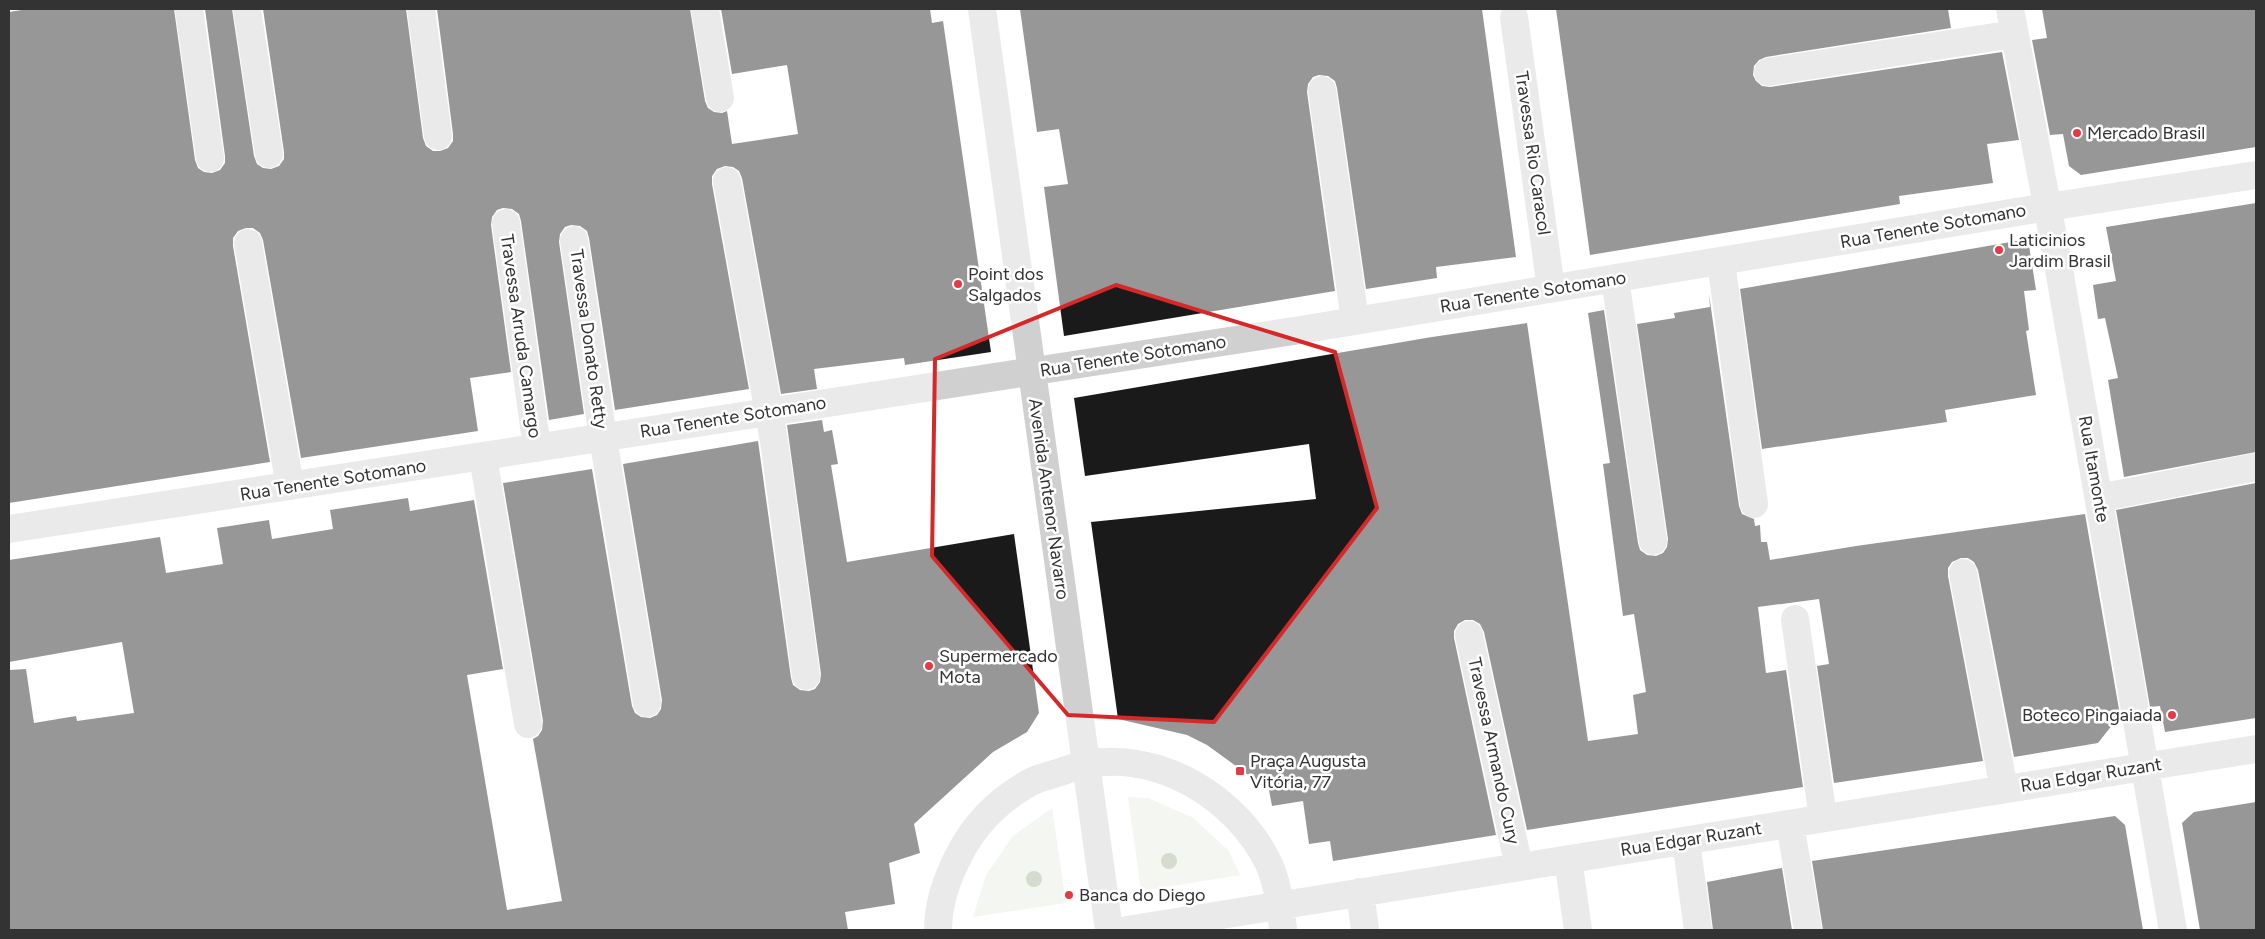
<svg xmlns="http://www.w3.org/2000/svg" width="2265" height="939" font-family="Figtree,sans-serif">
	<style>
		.green { fill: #e6ecdf }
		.building { fill: #1a1a1a }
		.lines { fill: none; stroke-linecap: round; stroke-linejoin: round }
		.minor { stroke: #d0d0d0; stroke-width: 28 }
		.tree { fill: #a2b095 }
		.marked { fill: none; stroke: #d62828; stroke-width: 4; stroke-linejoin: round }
		.poi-dot { fill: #e63946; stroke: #fff; stroke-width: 2 }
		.labels { text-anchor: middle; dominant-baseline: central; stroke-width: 5; stroke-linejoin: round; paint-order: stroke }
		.poi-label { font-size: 18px; fill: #333; stroke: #fff; text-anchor: start }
		.street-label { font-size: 18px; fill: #333; stroke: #fff }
	</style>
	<rect width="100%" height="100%" fill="#fff"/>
	<path class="green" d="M 1128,797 L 1148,798 L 1192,817 L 1228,850 L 1240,875 L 1141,891 Z
		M 1052,808 L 1066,903 L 973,917 L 986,875 L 1013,836 Z"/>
	<path class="building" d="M 28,9 L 174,9 L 195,160 L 198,168 L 204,172 L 212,173 L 220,170 L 225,163 L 225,156 L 205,9 L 232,9 L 254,156 L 257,164 L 263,168 L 271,169 L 279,166 L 284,159 L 284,152 L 263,9 L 406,9 L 423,138 L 426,146 L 433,151 L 440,151 L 448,148 L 453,141 L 453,134 L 437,9 L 690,9 L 705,101 L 708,108 L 714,112 L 722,113 L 727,111 L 732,144 L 798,134 L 787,65 L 732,74 L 721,9 L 930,9 L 932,23 L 943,21 L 991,352 L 905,365 L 904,358 L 814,369 L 817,389 L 781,394 L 742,178 L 739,171 L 733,167 L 725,166 L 717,169 L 712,176 L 712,184 L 749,389 L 615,410 L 589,238 L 587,231 L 580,226 L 571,225 L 565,227 L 560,234 L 559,242 L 584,414 L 549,420 L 521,221 L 519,214 L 512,209 L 503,208 L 497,210 L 492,217 L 491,225 L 511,372 L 470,378 L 478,431 L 301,458 L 263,240 L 260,233 L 253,228 L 246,228 L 238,231 L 233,238 L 233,246 L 270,462 L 9,503 L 9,12 Z
		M 1020,9 L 1482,9 L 1516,257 L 1436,267 L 1437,278 L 1366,289 L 1337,88 L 1335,81 L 1328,76 L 1319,75 L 1313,77 L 1308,84 L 1307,92 L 1335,291 L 1064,336 L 1044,187 L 1068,184 L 1059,129 L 1037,132 Z
		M 1556,9 L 1948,9 L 1951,28 L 1766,57 L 1759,60 L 1754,66 L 1753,75 L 1756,81 L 1762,86 L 1770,87 L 2002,52 L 2019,140 L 1987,144 L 1993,183 L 1899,196 L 1900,204 L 1590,255 Z
		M 2042,9 L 2256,9 L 2256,147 L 2081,175 L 2069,166 L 2063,134 L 2050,135 L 2032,40 L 2047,38 Z
		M 2256,203 L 2256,452 L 2124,477 L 2108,380 L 2118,378 L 2105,318 L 2098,319 L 2093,285 L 2116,281 L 2106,227 Z
		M 2028,239 L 2036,290 L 2024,291 L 2029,330 L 2026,331 L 2036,395 L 1945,410 L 1947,422 L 1762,449 L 1740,289 Z
		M 1709,294 L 1739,506 L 1742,514 L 1754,519 L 1755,526 L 1760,525 L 1761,542 L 1767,542 L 1770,560 L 1856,546 L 2085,514 L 2120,715 L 2098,743 L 2014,757 L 1978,570 L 1974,562 L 1968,558 L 1961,558 L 1952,562 L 1948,568 L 1948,576 L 1983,761 L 1834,783 L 1817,666 L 1829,664 L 1819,599 L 1758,607 L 1766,673 L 1786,670 L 1803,787 L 1527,830 L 1484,632 L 1480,624 L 1473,620 L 1465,620 L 1458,624 L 1454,631 L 1454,638 L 1496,835 L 1333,861 L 1330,841 L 1309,844 L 1303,801 L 1272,806 L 1269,790 L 1207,745 L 1187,735 L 1118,719 L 1091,522 L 1316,499 L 1309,444 L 1085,476 L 1074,398 L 1432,337 L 1527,323 L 1588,741 L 1638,734 L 1633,695 L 1646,692 L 1634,614 L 1623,616 L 1603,464 L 1610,463 L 1588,313 L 1604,310 L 1638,543 L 1640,550 L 1647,555 L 1656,556 L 1663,553 L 1667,547 L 1668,539 L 1637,324 L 1675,318 L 1674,313 L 1710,307 Z
		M 822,420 L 824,432 L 832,430 L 838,464 L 831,465 L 847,562 L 1014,534 L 1039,713 L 1027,732 L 993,752 L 914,824 L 920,853 L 889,863 L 895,904 L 845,912 L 848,930 L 9,930 L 9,670 L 26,669 L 34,723 L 76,716 L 77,721 L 134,713 L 122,642 L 9,662 L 9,560 L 160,537 L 166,573 L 223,564 L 217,528 L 269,520 L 272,539 L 333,529 L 330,510 L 408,498 L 410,511 L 474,500 L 503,669 L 467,675 L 507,910 L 562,901 L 533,739 L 538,736 L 542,730 L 543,721 L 503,483 L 592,469 L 632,706 L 635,713 L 641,717 L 650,718 L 657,715 L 661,709 L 662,700 L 623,464 L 758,441 L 791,678 L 793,685 L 800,690 L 809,691 L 815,689 L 820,682 L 821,674 L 787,425 Z
		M 2256,483 L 2256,718 L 2165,732 L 2160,706 L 2150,707 L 2116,510 Z
		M 2256,802 L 2256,930 L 2200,930 L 2182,823 L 2194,812 Z
		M 2115,816 L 2125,825 L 2143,930 L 1823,930 L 1812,861 Z
		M 1782,868 L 1792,930 L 1713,930 L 1707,882 Z"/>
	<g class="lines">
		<path class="minor" d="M 189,9 L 210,158
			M 247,9 L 269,154
			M 421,9 L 438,136
			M 705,9 L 720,98
			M 982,9 L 1109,930
			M 2010,9 L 2057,258 L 2173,930
			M 1514,17 L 1551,289
			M 1768,72 L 2014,34
			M 1322,90 L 1355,320
			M 727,181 L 774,441 L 806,676
			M 506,223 L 537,448
			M 574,240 L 603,438 L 647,703
			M 248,243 L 290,486
			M 1721,262 L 1754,504
			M 1615,278 L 1653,541
			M 483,457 L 528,724
			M 2099,498 L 2256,467
			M 9,529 L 1294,331 L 2048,207 L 2256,175
			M 1963,573 L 2004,789
			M 1795,619 L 1823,818
			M 1469,635 L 1519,867
			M 1790,824 L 1808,930
			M 1686,841 L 1698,930
			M 1568,859 L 1578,930
			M 1360,892 L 1365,930
			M 938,930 C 938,904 947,878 959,855 C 974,825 999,800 1029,783 C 1037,778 1048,776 1057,773 C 1067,770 1076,766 1086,764 C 1161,751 1237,798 1269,864 C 1278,884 1281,908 1283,930
			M 1127,930 L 2256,749"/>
	</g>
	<g class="tree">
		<circle cx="1169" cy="861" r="8"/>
		<circle cx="1034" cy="879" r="8"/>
	</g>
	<path d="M0 0H2265V939H0ZM 1116,285 L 1335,352 L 1377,508 L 1214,722 L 1068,715 L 932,556 L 935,359 Z" fill="#fff" fill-opacity=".55" fill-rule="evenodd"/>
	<path class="marked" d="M 1116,285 L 1335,352 L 1377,508 L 1214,722 L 1068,715 L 932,556 L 935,359 Z"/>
	<g class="poi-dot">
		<circle cx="2077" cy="133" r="5"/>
		<circle cx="1999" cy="250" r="5"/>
		<circle cx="958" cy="284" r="5"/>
		<circle cx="929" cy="666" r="5"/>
		<circle cx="2172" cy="715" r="5"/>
		<rect x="1235" y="766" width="10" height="10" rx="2.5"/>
		<circle cx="1069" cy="895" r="5"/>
	</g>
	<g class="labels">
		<g class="poi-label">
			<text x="2087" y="133">Mercado Brasil</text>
			<text x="2009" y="240">Laticinios<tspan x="2009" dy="21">Jardim Brasil</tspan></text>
			<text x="968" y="274">Point dos<tspan x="968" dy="21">Salgados</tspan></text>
			<text x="939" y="656">Supermercado<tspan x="939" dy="21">Mota</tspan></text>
			<text x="2162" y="715" text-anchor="end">Boteco Pingaiada</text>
			<text x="1250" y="761">Praça Augusta<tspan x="1250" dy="21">Vitória, 77</tspan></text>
			<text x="1079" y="895">Banca do Diego</text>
		</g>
		<g class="street-label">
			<text transform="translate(1533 153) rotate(82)">Travessa Rio Caracol</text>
			<text transform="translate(1933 226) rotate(-10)">Rua Tenente Sotomano</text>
			<text transform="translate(1533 292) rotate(-9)">Rua Tenente Sotomano</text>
			<text transform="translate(521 336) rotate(82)">Travessa Arruda Camargo</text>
			<text transform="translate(589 339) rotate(82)">Travessa Donato Retty</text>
			<text transform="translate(1133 356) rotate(-9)">Rua Tenente Sotomano</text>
			<text transform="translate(733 417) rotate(-9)">Rua Tenente Sotomano</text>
			<text transform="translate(2094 469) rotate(80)">Rua Itamonte</text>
			<text transform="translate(333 480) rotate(-9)">Rua Tenente Sotomano</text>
			<text transform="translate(1049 499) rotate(82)">Avenida Antenor Navarro</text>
			<text transform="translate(1494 751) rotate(78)">Travessa Armando Cury</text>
			<text transform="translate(2091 775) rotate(-9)">Rua Edgar Ruzant</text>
			<text transform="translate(1691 839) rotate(-9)">Rua Edgar Ruzant</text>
		</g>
	</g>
	<rect width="2265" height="939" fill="none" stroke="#333333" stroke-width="20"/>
</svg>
